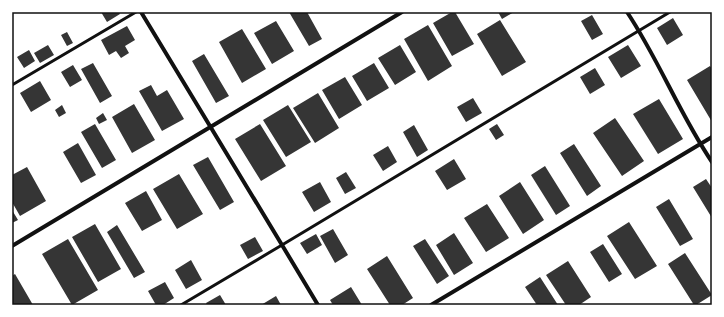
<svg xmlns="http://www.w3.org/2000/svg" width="724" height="317" font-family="'DejaVu Sans',sans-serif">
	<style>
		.building { fill: #353535 }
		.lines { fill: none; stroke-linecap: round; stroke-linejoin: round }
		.service { stroke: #111; stroke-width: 3 }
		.minor { stroke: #111; stroke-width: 4 }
		.neatline { fill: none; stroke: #111; stroke-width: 1.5 }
	</style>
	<rect width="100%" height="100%" fill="#fff"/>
	<path class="building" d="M 101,12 L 119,12 L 120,14 L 107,22 Z
		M 289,12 L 307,12 L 322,39 L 309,46 Z
		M 452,12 L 455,12 L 474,44 L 452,56 L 433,23 Z
		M 498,12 L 514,12 L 502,19 Z
		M 592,15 L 603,34 L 592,40 L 581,21 Z
		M 673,18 L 683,35 L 667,45 L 657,28 Z
		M 500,20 L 526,62 L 502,76 L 477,34 Z
		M 276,21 L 294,51 L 272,64 L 254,33 Z
		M 428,25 L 452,66 L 428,81 L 404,39 Z
		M 127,26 L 135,40 L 125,46 L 129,53 L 121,58 L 116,51 L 109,55 L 101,40 Z
		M 242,29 L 266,69 L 242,83 L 219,42 Z
		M 67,32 L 73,43 L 67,46 L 61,35 Z
		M 48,45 L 54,55 L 40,63 L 34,53 Z
		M 400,45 L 416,72 L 395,85 L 378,58 Z
		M 628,45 L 641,66 L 621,78 L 608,57 Z
		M 29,50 L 35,61 L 24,68 L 17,57 Z
		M 204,54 L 229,96 L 216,103 L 192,61 Z
		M 93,63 L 112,96 L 100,103 L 81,69 Z
		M 374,63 L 389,88 L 367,101 L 352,76 Z
		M 73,65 L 82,80 L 70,87 L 61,72 Z
		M 710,66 L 712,69 L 712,122 L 687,80 Z
		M 595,68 L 605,85 L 590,94 L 580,77 Z
		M 345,77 L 362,105 L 339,119 L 322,90 Z
		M 40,81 L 51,100 L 31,112 L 20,93 Z
		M 151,85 L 157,96 L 167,90 L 184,119 L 162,131 L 139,91 Z
		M 318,93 L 339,128 L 315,143 L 293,108 Z
		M 473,98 L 482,113 L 466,122 L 457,107 Z
		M 659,99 L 683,139 L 658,154 L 633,114 Z
		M 134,104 L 155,140 L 132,153 L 112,117 Z
		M 62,105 L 66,113 L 59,117 L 55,110 Z
		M 288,105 L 311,142 L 286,157 L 263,120 Z
		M 103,113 L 107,120 L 99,124 L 96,118 Z
		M 615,118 L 644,161 L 622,176 L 593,133 Z
		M 95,124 L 116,160 L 102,168 L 81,132 Z
		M 260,124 L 286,166 L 261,181 L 235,139 Z
		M 497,124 L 504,135 L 496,140 L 489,129 Z
		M 414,125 L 428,150 L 417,157 L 403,132 Z
		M 78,143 L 96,175 L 81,183 L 63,152 Z
		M 574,144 L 601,186 L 587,196 L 560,153 Z
		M 388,146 L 397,162 L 383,171 L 373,155 Z
		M 208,157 L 234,202 L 220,210 L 193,165 Z
		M 454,159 L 466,179 L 447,190 L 435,171 Z
		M 545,166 L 570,206 L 556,215 L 531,175 Z
		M 27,167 L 46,201 L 20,216 L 12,202 L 12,175 Z
		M 346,172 L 356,188 L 345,194 L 336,178 Z
		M 179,174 L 203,214 L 177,229 L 153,189 Z
		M 706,179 L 712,188 L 712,218 L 693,187 Z
		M 320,182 L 331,202 L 314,212 L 302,192 Z
		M 520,182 L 544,220 L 523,234 L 499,196 Z
		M 146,191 L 162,220 L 142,231 L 125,203 Z
		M 669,199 L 693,239 L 680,246 L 656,207 Z
		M 487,204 L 509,238 L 486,252 L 464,218 Z
		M 12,210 L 18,220 L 12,223 Z
		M 629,222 L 657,266 L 635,279 L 607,236 Z
		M 95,224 L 121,269 L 98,282 L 72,237 Z
		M 117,225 L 145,272 L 134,278 L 107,232 Z
		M 333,229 L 348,255 L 335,263 L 320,236 Z
		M 454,233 L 473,263 L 454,275 L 436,245 Z
		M 316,234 L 322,245 L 307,254 L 300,243 Z
		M 255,237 L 263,251 L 248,259 L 240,245 Z
		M 68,239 L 98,290 L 72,305 L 42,254 Z
		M 425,239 L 449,276 L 437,284 L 413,246 Z
		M 603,244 L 622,274 L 609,282 L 590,252 Z
		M 685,253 L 712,295 L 696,305 L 694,305 L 668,264 Z
		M 387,256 L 413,298 L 402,305 L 390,305 L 367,269 Z
		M 191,260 L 202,280 L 186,289 L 175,270 Z
		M 568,261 L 591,297 L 579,305 L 566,305 L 546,275 Z
		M 15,274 L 33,305 L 12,305 L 12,276 Z
		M 540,277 L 558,305 L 537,305 L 525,287 Z
		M 165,282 L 174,298 L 163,305 L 156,305 L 148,291 Z
		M 351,287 L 362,305 L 333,305 L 330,300 Z
		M 220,295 L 226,305 L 207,305 L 206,303 Z
		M 276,296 L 281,305 L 261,305 Z"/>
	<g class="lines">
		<path class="service" d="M 12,85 L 136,12
			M 181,305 L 282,245 L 670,12"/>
		<path class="minor" d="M 141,12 L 282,245 L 318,305
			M 627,12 C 659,60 680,115 712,162
			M 12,246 L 402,12
			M 431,305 L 712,137"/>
	</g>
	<rect width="724" height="317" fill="none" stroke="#ffffff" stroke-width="26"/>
	<rect x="13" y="13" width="698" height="291" class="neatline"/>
</svg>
